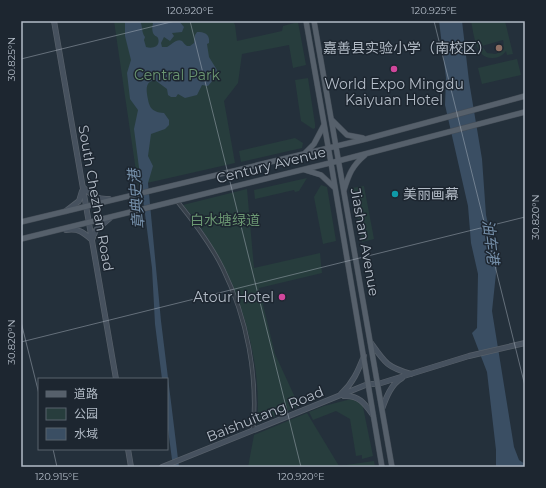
<svg xmlns="http://www.w3.org/2000/svg" width="546" height="488" font-family="Montserrat,'Noto Sans SC',sans-serif">
	<style>
		.green { fill: #273d3d; fill-rule: evenodd }
		.water { fill: #3a4e63 }
		.lines { fill: none; stroke-linecap: round; stroke-linejoin: round }
		.street-casing { stroke: #565f69; stroke-width: 4.5 }
		.secondary-casing { stroke: #565f69; stroke-width: 6 }
		.primary-casing { stroke: #444d57; stroke-width: 6 }
		.street { stroke: #38414b; stroke-width: 3 }
		.secondary { stroke: #46515e; stroke-width: 4.5 }
		.primary { stroke: #56606b; stroke-width: 5 }
		.ticks { fill: none; stroke: #b3bcc7; stroke-width: 1; stroke-opacity: 0.45 }
		.education-dot { fill: #8d6e63; stroke: #1d2630; stroke-width: 1.5 }
		.hotel-dot { fill: #d1479c; stroke: #1d2630; stroke-width: 1.5 }
		.culture-dot { fill: #0f9aa8; stroke: #1d2630; stroke-width: 1.5 }
		.labels { text-anchor: middle; dominant-baseline: central; stroke-width: 3; stroke-linejoin: round; paint-order: stroke }
		.poi-label { font-size: 14px; fill: #b3bcc7; stroke: #1d2630; text-anchor: end }
		.park-label { font-size: 14px; fill: #6b9772; stroke: #1d2630 }
		.street-label { font-size: 14px; fill: #b3bcc7; stroke: #1d2630 }
		.water-label { font-size: 15px; font-style: italic; fill: #758fa9; stroke: #1d2630 }
		.neatline { fill: none; stroke: #b3bcc7; stroke-width: 1.5 }
		.ticks-label { font-size: 10px; text-anchor: middle; fill: #b3bcc7 }
	</style>
	<rect width="100%" height="100%" fill="#24303b"/>
	<path class="green" d="M 114,21 L 233,21 L 235,25 L 237,41 L 282,31 L 283,26 L 298,22 L 306,65 L 293,68 L 289,45 L 242,54 L 238,83 L 224,101 L 235,163 L 138,185 Z
		M 471,21 L 505,21 L 513,54 L 507,55 L 506,51 C 503,55 499,58 493,58 C 475,59 474,34 471,21 ZM 503,40 C 505,46 502,51 496,54 L 487,53 L 482,46 Z
		M 517,59 L 521,75 L 482,84 L 478,68 Z
		M 308,78 L 315,124 L 315,128 L 313,129 L 301,121 L 295,80 Z
		M 295,138 L 303,143 L 302,148 L 241,162 L 239,151 Z
		M 307,178 L 299,191 L 295,192 L 294,190 L 255,199 L 254,190 Z
		M 321,185 L 327,187 L 336,241 L 323,244 L 314,197 Z
		M 364,186 L 374,239 L 362,242 L 352,188 Z
		M 247,189 L 254,268 L 320,253 L 322,273 L 259,288 L 275,354 L 299,406 L 257,424 C 263,359 238,280 200,227 C 195,219 189,212 183,205 Z
		M 351,399 L 360,403 L 363,407 L 373,456 L 362,459 L 362,455 L 356,456 L 350,419 L 336,411 L 313,420 L 309,412 L 324,406 Z
		M 307,413 L 339,466 L 374,461 L 375,467 L 248,467 L 254,435 Z"/>
	<path class="water" d="M 124,21 L 140,21 C 143,26 141,32 145,37 L 144,40 L 146,47 C 152,49 161,47 158,38 C 156,35 155,37 153,33 C 152,30 152,27 153,23 L 150,21 L 179,21 L 184,27 L 182,32 L 172,33 L 174,36 L 170,41 L 164,37 L 161,43 L 162,47 L 167,47 C 171,45 177,38 182,41 C 184,43 185,45 187,46 L 190,46 L 194,43 L 195,35 L 197,32 C 205,32 210,34 209,43 L 207,44 L 209,57 L 217,70 L 214,79 L 208,86 L 202,85 L 197,95 L 185,98 L 178,94 L 176,97 L 171,97 L 168,95 L 167,89 L 155,80 C 147,81 146,87 147,94 C 149,106 150,112 164,113 L 169,120 L 169,125 L 165,129 L 151,134 L 148,156 L 153,166 L 148,183 L 161,321 L 179,467 L 173,467 L 167,422 L 167,379 L 162,379 L 155,324 L 152,268 L 134,129 L 138,110 L 130,99 L 127,73 L 131,60 L 125,36 L 125,23 Z
		M 439,21 L 462,21 L 469,81 L 482,159 L 486,215 L 497,264 L 492,311 L 514,447 L 519,460 L 525,464 L 525,467 L 496,467 L 496,450 L 487,372 L 472,333 L 477,328 L 478,274 L 471,243 L 468,206 L 445,105 L 446,78 Z"/>
	<g class="lines">
		<g class="street-casing">
			<path id="street" d="M 177,201 C 194,222 211,244 223,269 C 247,318 258,376 253,430"/>
		</g>
		<g class="secondary-casing">
			<path id="secondary" d="M 54,21 L 116,379
				M 83,187 C 91,195 98,200 109,199
				M 66,211 L 79,201 L 82,191
				M 66,230 C 78,228 83,232 92,240 L 96,230 L 110,218
				M 371,343 C 385,363 387,367 411,374
				M 341,394 C 353,383 358,371 364,356
				M 344,396 C 359,395 365,404 373,415
				M 382,409 C 386,398 391,384 402,378
				M 128,449 L 131,467
				M 162,467 L 368,384 L 378,384 L 469,356 L 525,343"/>
		</g>
		<g class="primary-casing">
			<path id="primary" d="M 306,21 L 331,163 L 382,467
				M 314,21 L 392,467
				M 332,120 L 347,135 L 363,138
				M 305,153 L 314,144 L 324,125
				M 305,170 L 321,175 L 335,188
				M 344,190 C 349,174 352,166 365,155
				M 21,222 L 366,139 L 525,96
				M 21,239 L 338,161 L 525,112"/>
		</g>
		<use href="#street" class="street"/>
		<use href="#secondary" class="secondary"/>
		<use href="#primary" class="primary"/>
	</g>
	<path class="ticks" d="M 190,21 L 301,467M 434,21 L 525,386M 21,59 L 175,21M 21,322 L 39,394M 21,342 L 525,217M 53,449 L 57,467"/>
	<circle class="education-dot" cx="499" cy="48" r="4"/>
	<g class="hotel-dot">
		<circle cx="394" cy="69" r="4"/>
		<circle cx="282" cy="297" r="4"/>
	</g>
	<circle class="culture-dot" cx="395" cy="194" r="4"/>
	<g class="labels">
		<g class="poi-label">
			<text x="491" y="48">嘉善县实验小学（南校区）</text>
			<text x="394" y="84" text-anchor="middle">World Expo Mingdu<tspan x="394" dy="16">Kaiyuan Hotel</tspan></text>
			<text x="403" y="194" text-anchor="start">美丽画幕</text>
			<text x="274" y="297">Atour Hotel</text>
		</g>
		<g class="park-label">
			<text x="177" y="75">Central Park</text>
			<text x="225" y="220">白水塘绿道</text>
		</g>
		<g class="street-label">
			<text transform="translate(271 165) rotate(-14)">Century Avenue</text>
			<text transform="translate(96 198) rotate(80)">South Chezhan Road</text>
			<text transform="translate(365 242) rotate(80)">Jiashan Avenue</text>
			<text transform="translate(265 414) rotate(-22)">Baishuitang Road</text>
		</g>
		<g class="water-label">
			<text transform="translate(136 199) rotate(-95)">章典史港</text>
			<text transform="translate(491 242) rotate(83)">油车港</text>
		</g>
	</g>
	<rect width="546" height="488" fill="none" stroke="#1d2630" stroke-width="44"/>
	<rect x="38" y="378" width="130" height="72" fill="#1d2630" stroke="#59626c"/>
	<rect x="46" y="391" width="20" height="6" fill="#56606b" stroke="#59626c"/>
	<text x="74" y="398" font-size="12" fill="#b3bcc7">道路</text>
	<rect x="46" y="408" width="20" height="12" fill="#273d3d" stroke="#59626c"/>
	<text x="74" y="418" font-size="12" fill="#b3bcc7">公园</text>
	<rect x="46" y="428" width="20" height="12" fill="#3a4e63" stroke="#59626c"/>
	<text x="74" y="438" font-size="12" fill="#b3bcc7">水域</text>
	<rect x="22" y="22" width="502" height="444" class="neatline"/>
	<g class="ticks-label">
		<text x="190" y="14">120.920°E</text>
		<text x="434" y="14">120.925°E</text>
		<text transform="translate(11 59) rotate(-90)" y="4">30.825°N</text>
		<text transform="translate(535 217) rotate(-90)" y="4">30.820°N</text>
		<text transform="translate(11 342) rotate(-90)" y="4">30.820°N</text>
		<text x="57" y="480">120.915°E</text>
		<text x="301" y="480">120.920°E</text>
	</g>
</svg>
